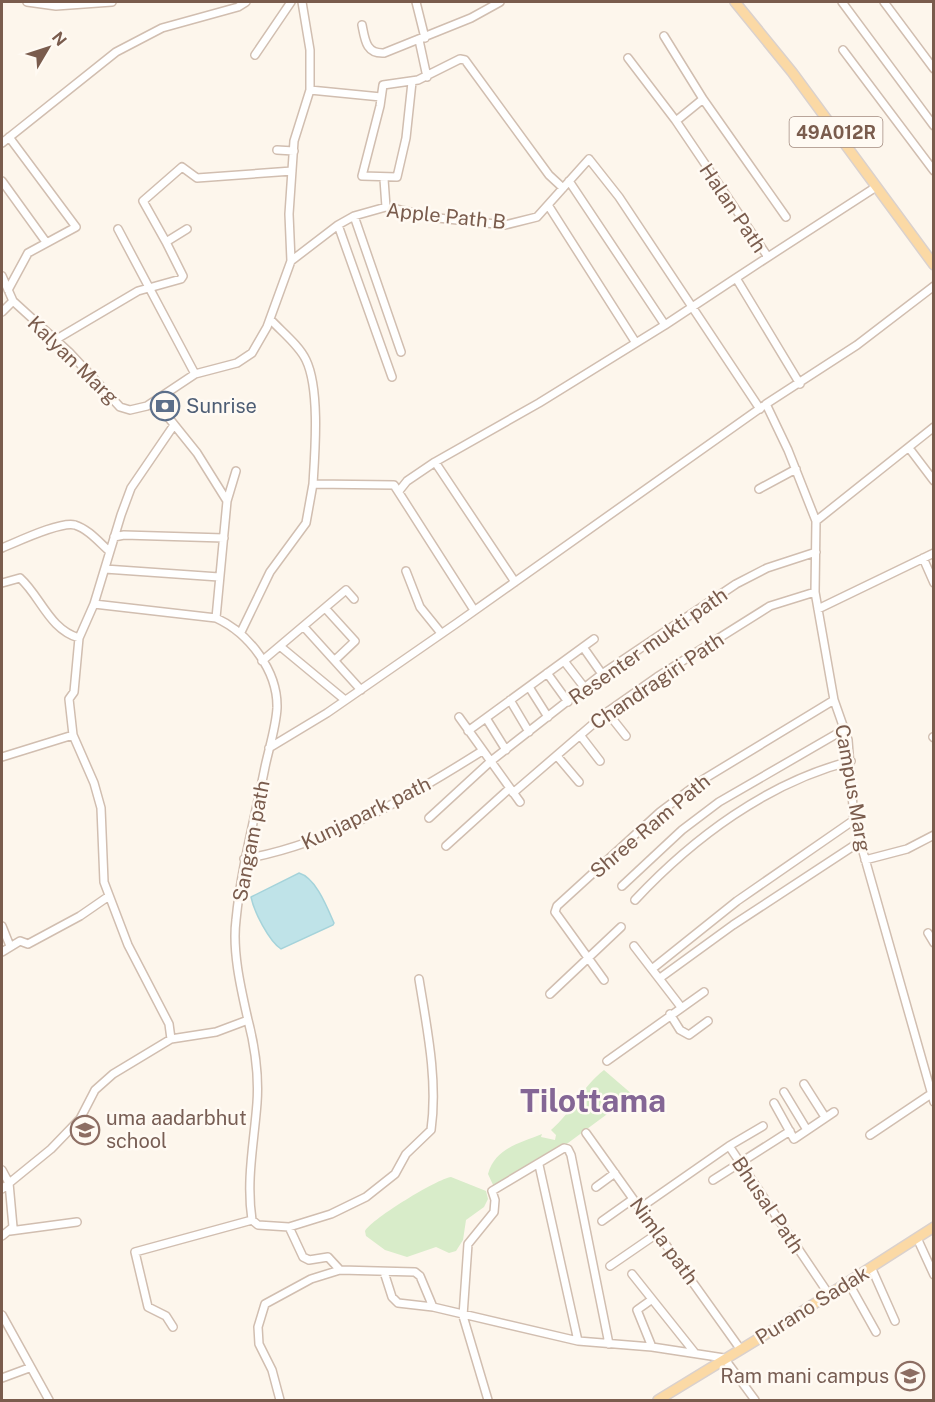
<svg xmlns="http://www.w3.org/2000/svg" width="935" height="1402" font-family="'Public Sans',sans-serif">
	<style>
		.green { fill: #d8ecc9 }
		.water { fill: #bfe3e8; stroke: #a5d3da; stroke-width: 1.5 }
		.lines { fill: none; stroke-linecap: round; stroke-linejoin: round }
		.minor-casing { stroke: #d1beb0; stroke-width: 10 }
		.major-casing { stroke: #dad1cd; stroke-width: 12 }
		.minor { stroke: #fff; stroke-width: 7 }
		.major { stroke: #fbd9a5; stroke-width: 9 }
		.labels { text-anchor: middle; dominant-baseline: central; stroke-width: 5; stroke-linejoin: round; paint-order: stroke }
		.shield { fill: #fffaf3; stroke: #a28b7f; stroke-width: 1.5 }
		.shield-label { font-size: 18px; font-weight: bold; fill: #7a5c4d }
		.street-label { font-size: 20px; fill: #7a5c4d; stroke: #fffaf3 }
		.service-label { font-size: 20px; fill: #4e5e75; stroke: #fffaf3; text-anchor: start }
		.education-label { font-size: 20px; fill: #785e54; stroke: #fffaf3; text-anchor: start }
		.town-label { font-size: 32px; font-weight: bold; fill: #846695; stroke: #fffaf3 }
	</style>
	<rect width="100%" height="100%" fill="#fdf6ec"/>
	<path class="green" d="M 604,1070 L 633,1095 L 568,1143 L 494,1187 L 488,1174 C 495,1148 520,1143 542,1134 L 541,1137 L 555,1140 L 556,1135 L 551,1130 C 572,1112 582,1087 604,1070 Z
		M 451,1177 L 486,1191 L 488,1199 L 484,1207 L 466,1220 L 463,1240 L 456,1251 L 449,1253 L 436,1247 L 407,1257 L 385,1250 L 366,1236 L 365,1231 C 373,1218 437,1179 451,1177 Z"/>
	<path class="water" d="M 299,873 C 316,878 327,907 334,923 L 333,925 L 281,949 C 269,941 254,912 251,897 Z"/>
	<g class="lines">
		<g class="minor-casing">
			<path id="minor" d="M 27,2 L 56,6 L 112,2
				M 416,2 L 425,38
				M 842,2 L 934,126
				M 884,2 L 934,69
				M 362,25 C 365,40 366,54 384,53 L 471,18 L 500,2
				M 664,36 L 703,99 L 676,121
				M 419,40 L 427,77
				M 843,50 L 934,171
				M 255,55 L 291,2
				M 628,58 L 676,121 L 768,257 L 736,278 L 800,384
				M 412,82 L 406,138 L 397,177 L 362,176 L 380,106 L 383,85 L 418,80 L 460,59 L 465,60 L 549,175 L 563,188
				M 310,90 L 381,97
				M 703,99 L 786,217
				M 2,143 L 116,52 L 162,28 L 238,7 L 246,2
				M 277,150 L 294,151
				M 384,179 L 386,207
				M 2,181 L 46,242
				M 569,181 L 665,325 L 736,278
				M 548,205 L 636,343
				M 354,216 L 401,352
				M 338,225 L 392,377
				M 118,229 L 195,374
				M 166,242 L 143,201 L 182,167 L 197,178 L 292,171
				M 768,257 L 876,187
				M 291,261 L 338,225 L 354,216 L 386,207 L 438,218 L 505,225 L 537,217 L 589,159 L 619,197 L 760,409
				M 2,276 L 13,301
				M 8,290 L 28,253 L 76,227 L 9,137
				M 2,312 L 13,301 L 69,352 L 120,407 L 130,410 L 147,406 L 195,374 L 237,363 L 252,353 L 267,327 L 291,261 L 289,214 L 294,141 L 310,90 L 310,50 L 302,2
				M 270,319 C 282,332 299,345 306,360 C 320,389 315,452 313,484
				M 55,340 L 138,291 L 181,279 L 183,276 L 166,242 L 187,229
				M 766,404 L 788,450 L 816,521 L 815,592 L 834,700 L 848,740 L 854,820 L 934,1102
				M 909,448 L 934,481
				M 435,462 L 515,582
				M 759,489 L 796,469
				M 399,491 L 407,481 L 435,462 L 539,403 L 665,325
				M 227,501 L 236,471
				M 816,521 L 934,427
				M 114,537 L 124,535 L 224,538
				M 2,548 C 17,542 60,521 75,525 C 88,529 99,542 109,551
				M 923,558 L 934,583
				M 105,569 L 219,577
				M 406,571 L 420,607 L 441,633
				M 2,583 L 20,578 C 41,597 49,629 79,638
				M 94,604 L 216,618
				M 325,608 L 355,641 L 335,660
				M 818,609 L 934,553
				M 304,627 L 361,690
				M 241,632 L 270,572 L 306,523 L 313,484 L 394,485 L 474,610
				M 281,647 L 345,700
				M 583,647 L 602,674
				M 262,661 L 346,590 L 354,599
				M 564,661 L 584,687
				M 547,673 L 568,702
				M 529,687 L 548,717
				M 510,700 L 529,732
				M 607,712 L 626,736
				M 459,717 L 520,802
				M 486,718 L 506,750
				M 468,731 L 594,639
				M 580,735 L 600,761
				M 933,737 L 934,738
				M 269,748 L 327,713 L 457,623 L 766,404 L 857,345 L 934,286
				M 557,756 L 579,782
				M 2,757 L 73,735
				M 513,793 L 607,712 L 657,677 L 770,606 L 815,592
				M 429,818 L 491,761 L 602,674 L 736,584 L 767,568 L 816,552
				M 446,846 L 510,788
				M 244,859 C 330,844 409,797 482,751
				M 865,860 L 907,849 L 934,835
				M 622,886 L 682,830 L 719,802 L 845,729
				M 635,900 C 693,838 768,782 851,761
				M 2,926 L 10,946
				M 928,933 L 934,943
				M 634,946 L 681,1007
				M 2,952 L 20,941 L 28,944 L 80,916 L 109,896
				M 652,969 L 737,901 L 854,820
				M 660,978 L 733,925 L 861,841
				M 604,980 L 555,912 L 557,906 L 660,812 L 704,779 L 834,700
				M 550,994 L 621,927
				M 670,1014 L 680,1030 L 689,1035 L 708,1021
				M 248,1020 C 255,1047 259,1075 257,1103 C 254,1143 246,1180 252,1220 L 258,1225 L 289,1227 L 303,1257 L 309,1260 L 328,1257 L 340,1270
				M 171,1039 L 169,1024 L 128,945 L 104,882 L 101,808 L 94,783 L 73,735 L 69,699 L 74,692 L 79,638 L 94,604 L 121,515 L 131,488 L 174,425
				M 607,1061 L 704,992
				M 804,1084 L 825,1117
				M 784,1092 L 807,1130
				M 774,1103 L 794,1139 L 834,1112
				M 586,1133 L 741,1350
				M 870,1135 L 931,1094
				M 729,1146 L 763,1126
				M 539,1165 L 578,1341
				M 2,1170 L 9,1183 L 13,1227 L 2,1236
				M 713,1180 L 790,1131
				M 596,1187 L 615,1173
				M 2,1189 L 51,1149 L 80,1119 L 95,1090 L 113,1074 L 171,1039 L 216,1032 L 248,1020 C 241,989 232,951 236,920 C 241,868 255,818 265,767 C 269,748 276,727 277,708 C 278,671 249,633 216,618 L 227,501 L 197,453 L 156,402
				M 640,1208 L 729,1146 L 828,1293
				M 602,1221 L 633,1199
				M 289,1227 L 331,1214 L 366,1197 L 395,1174 L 406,1154 L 431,1130 C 438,1081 427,1028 419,979
				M 10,1231 L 77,1222
				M 917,1238 L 934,1275
				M 610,1266 L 658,1233
				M 871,1267 L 895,1321
				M 384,1272 L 392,1297 L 398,1303 L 433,1307
				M 632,1274 L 695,1353
				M 848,1282 L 876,1332
				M 651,1300 L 637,1310 L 652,1347
				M 2,1315 L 49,1400
				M 173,1327 L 166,1316 L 148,1307 L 135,1252 L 252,1220
				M 2,1378 L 29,1368
				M 280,1400 L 272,1370 L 259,1344 L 258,1327 L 265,1304 L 311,1279 L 340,1270 L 415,1272 L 420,1276 L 433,1307 L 578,1341 L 652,1347 L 724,1358 L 755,1400
				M 488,1400 L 463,1316 L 468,1244 L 494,1212 L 495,1200 L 492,1191 L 564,1148 L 568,1149 L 571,1155 L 609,1344"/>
		</g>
		<g class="major-casing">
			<path id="major" d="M 735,2 L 792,72 L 934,265
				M 658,1400 L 781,1325 L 934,1227"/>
		</g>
		<use href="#minor" class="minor"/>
		<use href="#major" class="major"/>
	</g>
	<defs>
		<g id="bank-ring" transform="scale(1.5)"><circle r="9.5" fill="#fffaf3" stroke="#5c6f8a" stroke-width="1.5"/><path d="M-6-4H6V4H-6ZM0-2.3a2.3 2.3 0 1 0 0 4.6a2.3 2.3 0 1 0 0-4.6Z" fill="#5c6f8a"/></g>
		<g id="school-ring" transform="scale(1.5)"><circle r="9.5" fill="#fffaf3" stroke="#8d6e63" stroke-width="1.5"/><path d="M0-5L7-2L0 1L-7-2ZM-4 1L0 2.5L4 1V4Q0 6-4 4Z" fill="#8d6e63"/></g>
		<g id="university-ring" transform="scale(1.5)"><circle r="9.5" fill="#fffaf3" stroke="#8d6e63" stroke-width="1.5"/><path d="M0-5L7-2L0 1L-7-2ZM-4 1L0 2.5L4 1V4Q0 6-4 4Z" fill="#8d6e63"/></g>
	</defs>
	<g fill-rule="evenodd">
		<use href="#bank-ring" x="165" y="406"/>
		<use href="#school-ring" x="85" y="1130"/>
		<use href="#university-ring" x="910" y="1376"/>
	</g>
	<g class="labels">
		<rect class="shield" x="789.5" y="117" width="93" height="30" rx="4.5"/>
		<g class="shield-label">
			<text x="836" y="132">49A012R</text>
		</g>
		<g class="street-label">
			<text transform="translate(733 208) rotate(56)">Halan Path</text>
			<text transform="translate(446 216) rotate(6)">Apple Path B</text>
			<text transform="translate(73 360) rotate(44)">Kalyan Marg</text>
			<text transform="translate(648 646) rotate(-35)">Resenter mukti path</text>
			<text transform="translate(657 681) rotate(-34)">Chandragiri Path</text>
			<text transform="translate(853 788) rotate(80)">Campus Marg</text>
			<text transform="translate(366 813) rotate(-26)">Kunjapark path</text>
			<text transform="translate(650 826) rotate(-40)">Shree Ram Path</text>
			<text transform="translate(251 841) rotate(-79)">Sangam path</text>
			<text transform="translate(768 1205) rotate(56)">Bhusal Path</text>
			<text transform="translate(664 1241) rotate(54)">Nimla path</text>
			<text transform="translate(812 1305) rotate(-32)">Purano Sadak</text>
		</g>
		<g class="service-label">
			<text x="186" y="406">Sunrise</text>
		</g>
		<g class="education-label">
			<text x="106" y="1118">uma aadarbhut<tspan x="106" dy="23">school</tspan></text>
			<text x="889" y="1376" text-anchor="end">Ram mani campus</text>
		</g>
		<g class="town-label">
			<text x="593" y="1100">Tilottama</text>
		</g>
	</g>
	<rect width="935" height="1402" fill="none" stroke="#7a5c4d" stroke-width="6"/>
	<g transform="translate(48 48) rotate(51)" stroke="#fffaf3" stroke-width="4.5" paint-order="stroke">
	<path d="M0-4.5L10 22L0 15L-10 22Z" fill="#7a5c4d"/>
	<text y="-9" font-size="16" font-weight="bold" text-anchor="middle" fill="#7a5c4d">N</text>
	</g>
</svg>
